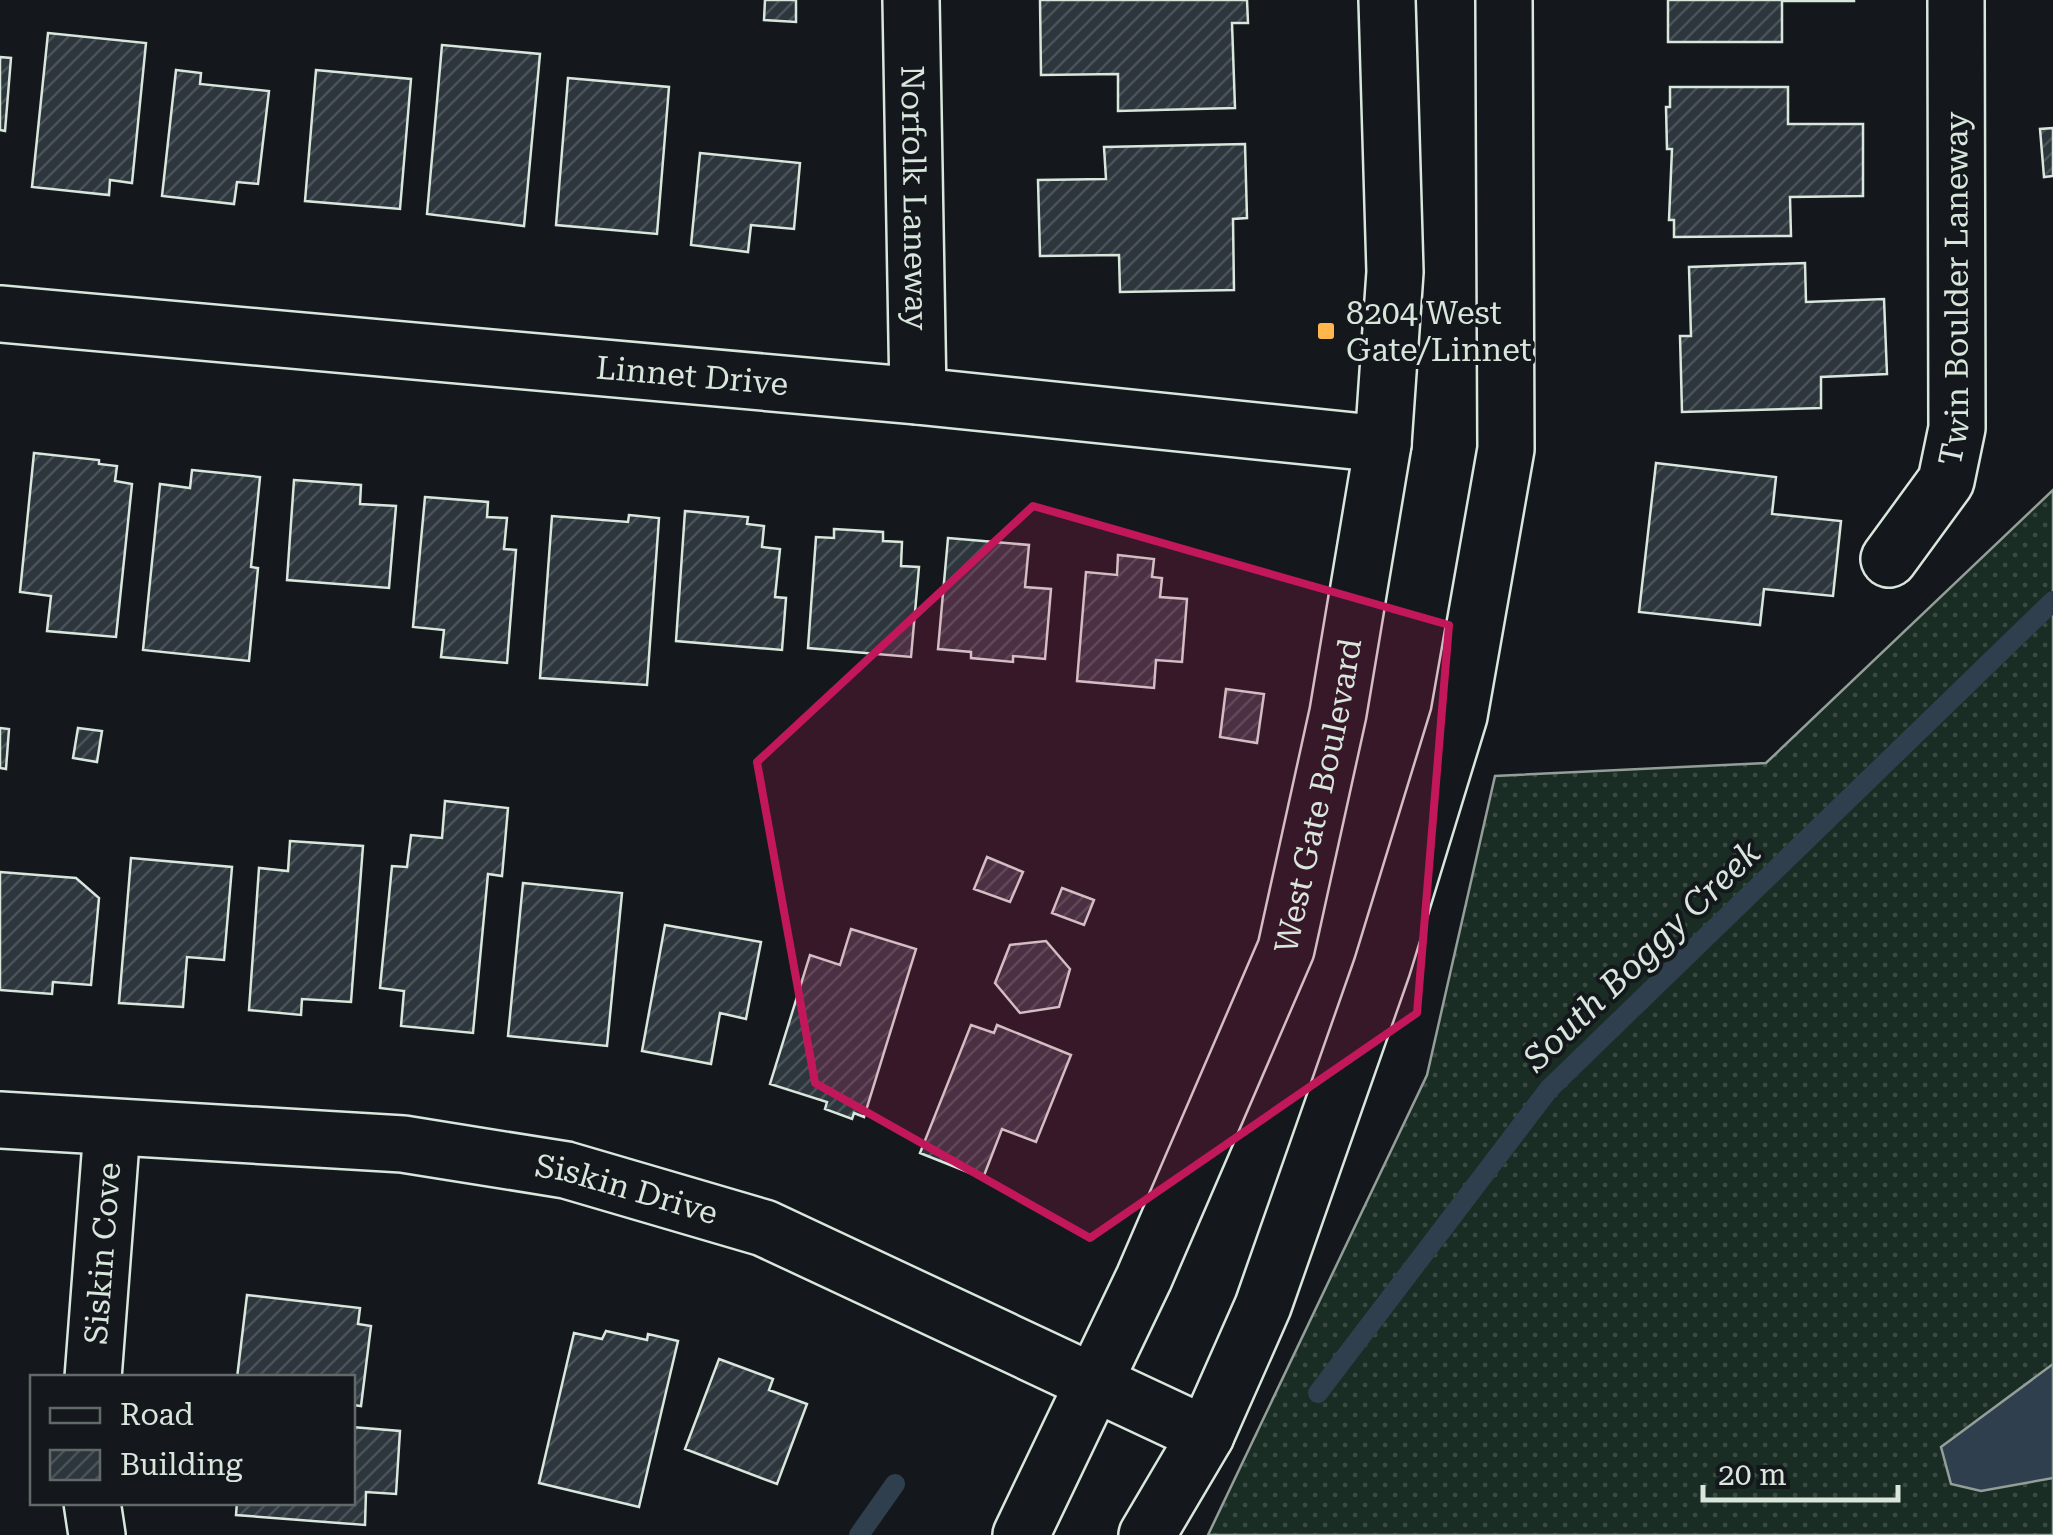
<svg xmlns="http://www.w3.org/2000/svg" width="2053" height="1535" font-family="'Roboto Serif',serif">
	<style>
		.grass { fill: url(#grass-dots); stroke: #939e99; stroke-width: 2.5 }
		.water { fill: #2f3f4d; stroke: #939e99; stroke-width: 2.5 }
		.lines { fill: none; stroke-linecap: round; stroke-linejoin: round }
		.stream { stroke: #2f3f4d; stroke-width: 20 }
		.building { fill: url(#building-hatch); stroke: #d8e6dc; stroke-width: 2.5 }
		.minor-casing { stroke: #d8e6dc; stroke-width: 60 }
		.major-casing { stroke: #d8e6dc; stroke-width: 60 }
		.minor { stroke: #14181c; stroke-width: 55 }
		.major { stroke: #14181c; stroke-width: 55 }
		.marked { fill: #c2185b; fill-opacity: 0.2; stroke: #c2185b; stroke-width: 8; stroke-linejoin: round }
		.poi-dot { fill: #ffb74d; stroke: #14181c; stroke-width: 4 }
		.labels { text-anchor: middle; dominant-baseline: central; stroke-width: 8; stroke-linejoin: round; paint-order: stroke }
		.street-label { font-size: 32px; fill: #d8e6dc; stroke: #14181c }
		.poi-label { font-size: 32px; fill: #d8e6dc; stroke: #14181c; text-anchor: start }
		.water-label { font-size: 35px; font-style: italic; fill: #d8e6dc; stroke: #14181c }
	</style>
	<defs>
		<pattern id="grass-dots" width="8" height="8" patternUnits="userSpaceOnUse" patternTransform="scale(2.5)"><rect width="8" height="8" fill="#1a2d24"/><path d="M2 2h.1M6 6h.1" fill="none" stroke="#3b4b43" stroke-width="1.8" stroke-linecap="round"/></pattern>
		<pattern id="building-hatch" width="6" height="6" patternUnits="userSpaceOnUse" patternTransform="scale(2.5)"><rect width="6" height="6" fill="#2c363c"/><path d="M-1 1l2-2M0 6l6-6M5 7l2-2" fill="none" stroke="#4a5358"/></pattern>
	</defs>
	<rect width="100%" height="100%" fill="#14181c"/>
	<path class="grass" d="M 2053,490 L 2053,1535 L 1208,1535 L 1427,1075 L 1495,776 L 1766,763 Z"/>
	<path class="water" d="M 2053,1364 L 2053,1478 L 1981,1491 L 1951,1484 L 1941,1447 Z"/>
	<g class="lines">
		<path class="stream" d="M 1318,1393 L 1549,1089 L 2053,601
			M 859,1535 L 895,1484"/>
	</g>
	<path class="building" d="M 765,0 L 796,0 L 796,22 L 764,20 Z
		M 1040,0 L 1247,0 L 1248,23 L 1232,23 L 1235,108 L 1118,111 L 1118,74 L 1041,75 Z
		M 1668,0 L 1854,0 L 1854,1 L 1782,1 L 1782,42 L 1668,42 Z
		M 48,33 L 146,43 L 132,183 L 110,180 L 109,195 L 32,187 Z
		M 442,45 L 540,54 L 524,226 L 427,214 Z
		M 0,57 L 11,58 L 5,131 L 0,130 Z
		M 176,70 L 201,73 L 200,84 L 269,91 L 258,184 L 237,182 L 234,204 L 162,196 Z
		M 316,70 L 411,79 L 400,209 L 305,201 Z
		M 568,78 L 669,87 L 657,234 L 556,225 Z
		M 1670,87 L 1788,87 L 1788,124 L 1863,124 L 1863,196 L 1790,197 L 1791,236 L 1674,237 L 1674,220 L 1669,220 L 1672,149 L 1667,149 L 1666,107 L 1670,107 Z
		M 2053,128 L 2053,176 L 2044,177 L 2040,129 Z
		M 1245,144 L 1247,218 L 1233,219 L 1234,290 L 1120,292 L 1119,255 L 1040,256 L 1038,180 L 1106,179 L 1104,147 Z
		M 700,153 L 800,163 L 794,229 L 751,225 L 748,252 L 691,245 Z
		M 1805,263 L 1806,302 L 1884,299 L 1887,374 L 1821,377 L 1821,408 L 1682,412 L 1680,336 L 1691,336 L 1689,267 Z
		M 34,453 L 99,460 L 99,464 L 117,466 L 115,481 L 132,484 L 116,637 L 47,631 L 51,596 L 20,592 Z
		M 1656,463 L 1776,477 L 1772,514 L 1841,521 L 1833,596 L 1764,589 L 1760,625 L 1639,612 Z
		M 192,470 L 260,477 L 251,567 L 258,568 L 249,661 L 143,650 L 160,484 L 190,488 Z
		M 294,480 L 361,485 L 360,504 L 396,506 L 389,588 L 287,580 Z
		M 425,497 L 488,502 L 487,517 L 507,518 L 504,549 L 516,550 L 507,663 L 441,657 L 444,630 L 413,627 Z
		M 685,511 L 748,517 L 747,524 L 764,526 L 762,547 L 780,549 L 775,597 L 786,598 L 782,650 L 676,641 Z
		M 629,515 L 659,518 L 647,685 L 540,678 L 552,516 L 628,522 Z
		M 834,529 L 883,532 L 883,541 L 902,542 L 901,566 L 919,567 L 911,657 L 808,648 L 816,537 L 834,538 Z
		M 948,538 L 1029,545 L 1025,587 L 1051,589 L 1045,659 L 1013,656 L 1013,662 L 971,658 L 971,652 L 938,649 Z
		M 1118,555 L 1154,559 L 1152,577 L 1162,578 L 1160,597 L 1187,599 L 1182,662 L 1156,660 L 1154,688 L 1077,681 L 1086,572 L 1117,575 Z
		M 1226,689 L 1264,694 L 1257,743 L 1220,737 Z
		M 0,728 L 9,729 L 6,769 L 0,768 Z
		M 78,728 L 102,731 L 97,762 L 73,758 Z
		M 445,801 L 508,808 L 502,876 L 488,874 L 473,1033 L 401,1026 L 404,991 L 380,988 L 392,866 L 407,867 L 411,835 L 442,838 Z
		M 290,841 L 363,846 L 351,1002 L 302,999 L 301,1015 L 249,1010 L 259,868 L 288,871 Z
		M 987,857 L 1023,872 L 1010,902 L 974,889 Z
		M 131,858 L 232,867 L 224,960 L 187,957 L 183,1007 L 119,1003 Z
		M 0,872 L 76,878 L 99,898 L 91,985 L 53,982 L 52,994 L 0,990 Z
		M 523,883 L 622,893 L 607,1046 L 508,1036 Z
		M 1062,888 L 1094,900 L 1084,925 L 1052,913 Z
		M 665,925 L 761,942 L 746,1019 L 720,1013 L 711,1064 L 642,1051 Z
		M 851,929 L 916,949 L 864,1117 L 854,1113 L 852,1119 L 825,1109 L 827,1102 L 770,1084 L 810,955 L 840,965 Z
		M 1046,941 L 1070,969 L 1059,1007 L 1020,1013 L 995,983 L 1010,945 Z
		M 971,1025 L 994,1033 L 997,1025 L 1071,1055 L 1036,1142 L 1002,1129 L 983,1178 L 920,1153 Z
		M 247,1295 L 360,1308 L 358,1324 L 371,1326 L 361,1406 L 352,1405 L 352,1378 L 237,1378 Z
		M 606,1331 L 647,1340 L 648,1334 L 678,1341 L 639,1507 L 539,1483 L 574,1333 L 602,1339 Z
		M 719,1359 L 773,1379 L 769,1390 L 807,1404 L 777,1484 L 685,1449 Z
		M 352,1427 L 400,1431 L 396,1494 L 366,1492 L 365,1525 L 236,1515 L 237,1502 L 352,1502 Z"/>
	<g class="lines">
		<g class="minor-casing">
			<g id="minor">
				<path id="s1" d="M 911,0 L 918,396"/>
				<path id="s2" d="M 0,314 L 918,396 L 1383,444"/>
				<path id="s3" d="M 1889,559 L 1946,481 L 1957,428 L 1956,0"/>
				<path id="s4" d="M 0,1120 L 403,1144 L 566,1170 L 764,1228 L 1206,1435"/>
				<path id="s5" d="M 93,1378 L 112,1129"/>
				<path d="M 92,1502 L 97,1535"/>
			</g>
		</g>
		<g class="major-casing">
			<g id="major">
				<path id="s6" d="M 1021,1535 L 1144,1278 L 1286,949 L 1338,713 L 1383,444 L 1395,272 L 1387,0"/>
				<path d="M 1147,1535 L 1206,1435 L 1263,1306 L 1382,967 L 1459,716 L 1506,449 L 1504,0"/>
			</g>
		</g>
		<use href="#minor" class="minor"/>
		<use href="#major" class="major"/>
	</g>
	<path class="marked" d="M 1033,506 L 1449,625 L 1417,1013 L 1090,1238 L 815,1083 L 757,762 Z"/>
	<rect class="poi-dot" x="1316" y="321" width="20" height="20" rx="5"/>
	<g class="labels">
		<g class="street-label">
			<text stroke="none"><textPath href="#s1" startOffset="198">Norfolk Laneway</textPath></text>
			<text stroke="none"><textPath href="#s3" startOffset="290">Twin Boulder Laneway</textPath></text>
			<text stroke="none"><textPath href="#s2" startOffset="695">Linnet Drive</textPath></text>
			<text stroke="none"><textPath href="#s6" startOffset="800">West Gate Boulevard</textPath></text>
			<text stroke="none"><textPath href="#s4" startOffset="632">Siskin Drive</textPath></text>
			<text stroke="none"><textPath href="#s5" startOffset="125">Siskin Cove</textPath></text>
		</g>
		<g class="poi-label">
			<text x="1346" y="313">8204 West<tspan x="1346" dy="37">Gate/Linnet</tspan></text>
		</g>
		<g class="water-label">
			<text transform="translate(1642 956) rotate(-44)">South Boggy Creek</text>
		</g>
	</g>
	<rect x="30" y="1375" width="325" height="130" fill="#14181c" stroke="#626a69" stroke-width="2.5"/>
	<rect x="50" y="1408" width="50" height="15" fill="#14181c" stroke="#626a69" stroke-width="2.5"/>
	<text x="120" y="1425" font-size="30" fill="#d8e6dc">Road</text>
	<rect x="50" y="1450" width="50" height="30" fill="url(#building-hatch)" stroke="#626a69" stroke-width="2.5"/>
	<text x="120" y="1475" font-size="30" fill="#d8e6dc">Building</text>
	<path d="M1703 1485v15h195v-15" fill="none" stroke="#d8e6dc" stroke-width="5"/>
	<text x="1718" y="1485" font-size="30" fill="#d8e6dc" stroke="#14181c" stroke-width="8" paint-order="stroke">20 m</text>
</svg>
